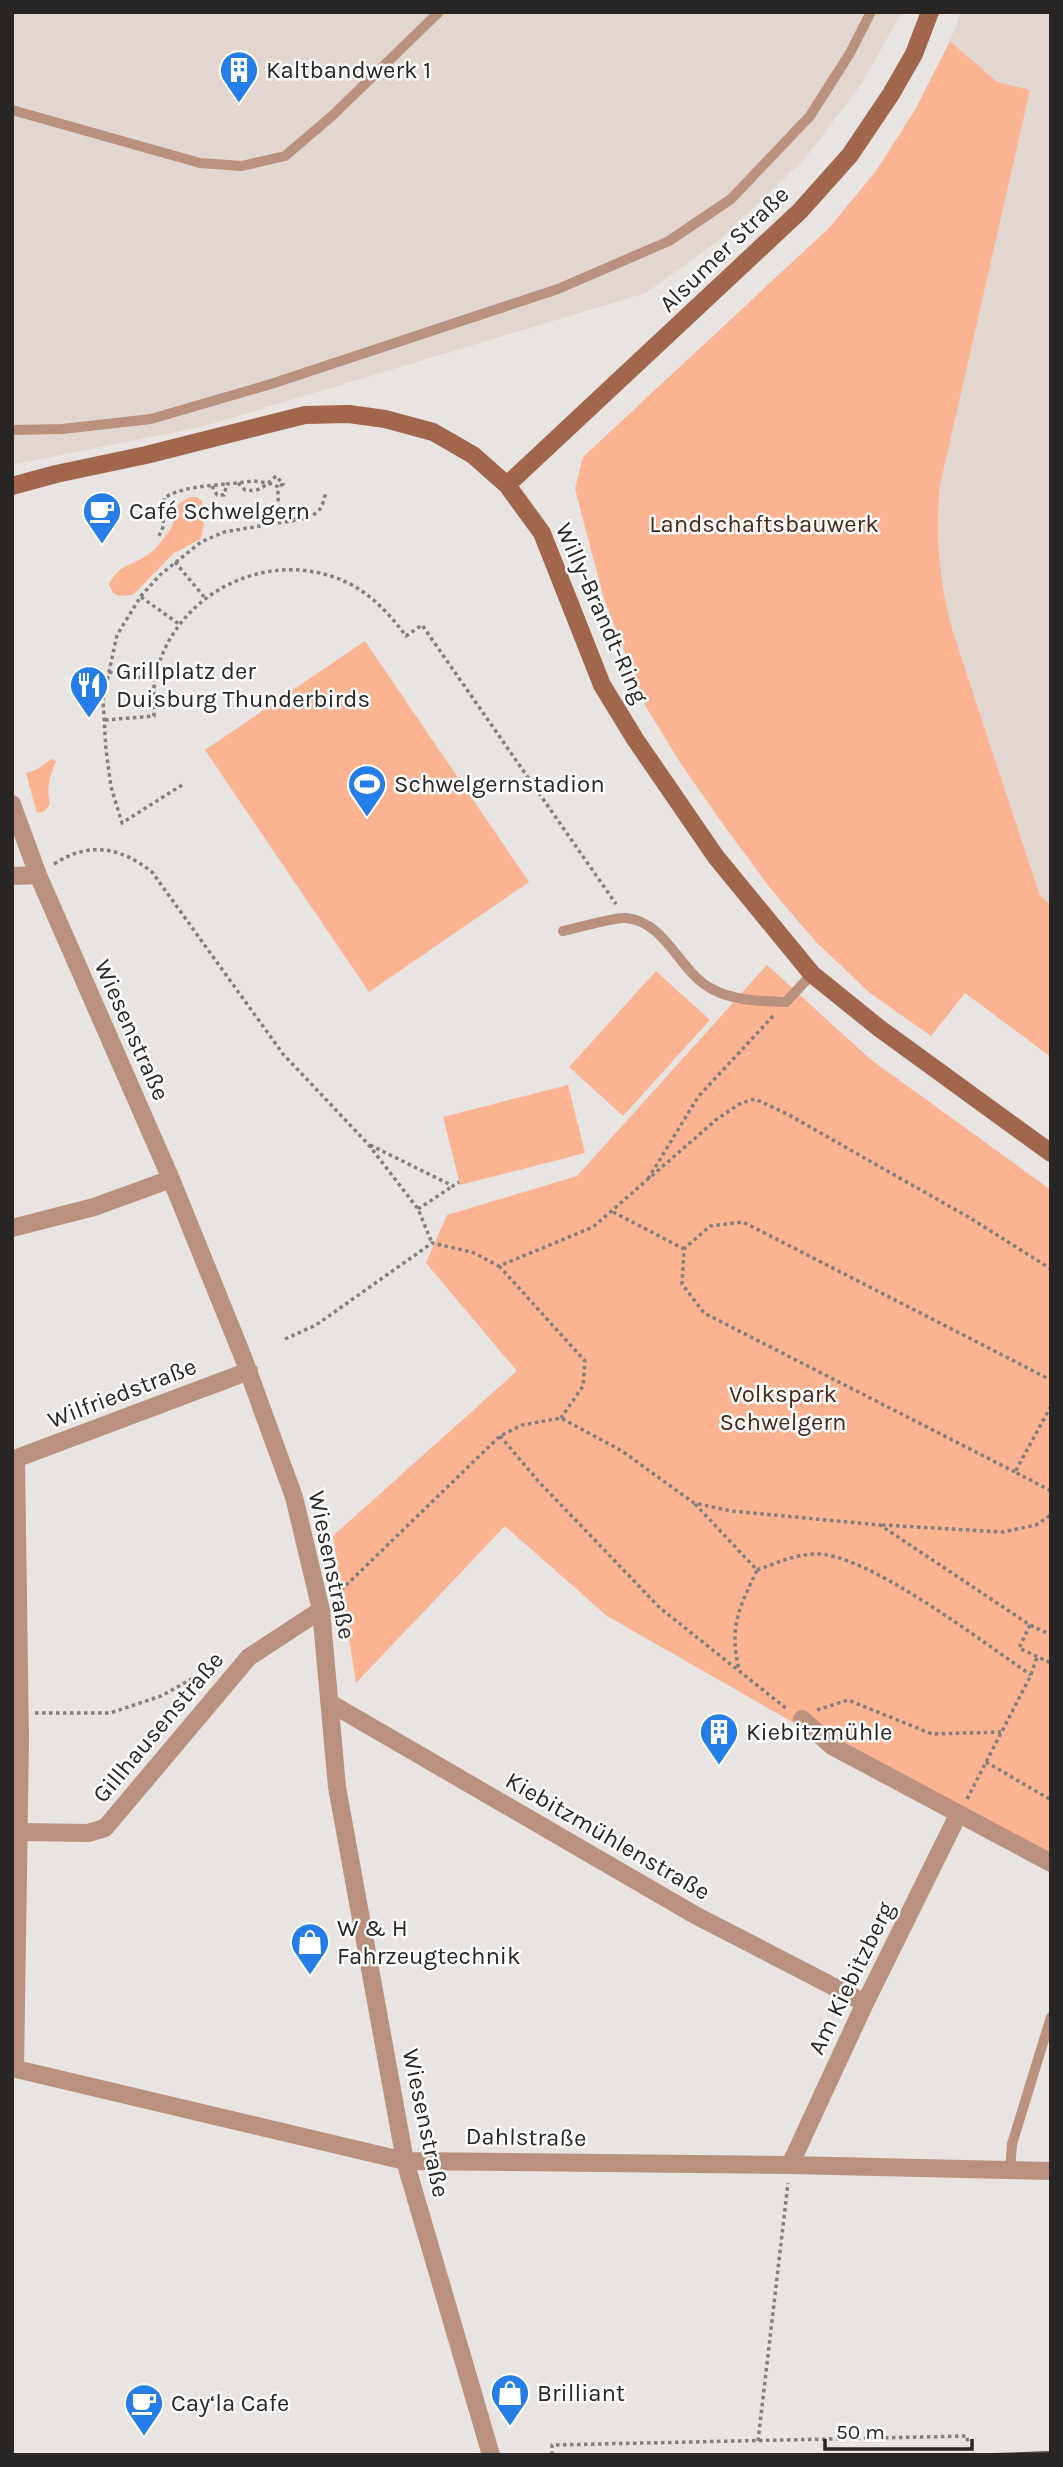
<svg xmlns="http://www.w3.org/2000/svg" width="1063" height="2467" font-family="Karla,sans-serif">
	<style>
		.built { fill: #e2d6d1 }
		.green { fill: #fcb392 }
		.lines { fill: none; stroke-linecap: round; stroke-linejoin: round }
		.path { stroke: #82807e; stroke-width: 3.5; stroke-dasharray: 3.5 3.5; stroke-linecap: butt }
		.lane { stroke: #b9917e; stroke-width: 10 }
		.street { stroke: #b9917e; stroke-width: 18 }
		.secondary { stroke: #a1674c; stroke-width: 18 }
		.tram { stroke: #454443; stroke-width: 2 }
		.labels { text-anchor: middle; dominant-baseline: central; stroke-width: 5; stroke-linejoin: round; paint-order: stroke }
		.poi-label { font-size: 24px; fill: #272625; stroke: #fff; text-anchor: start }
		.street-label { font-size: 24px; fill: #272625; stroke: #fff }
		.park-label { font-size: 24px; fill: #492513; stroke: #fff }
	</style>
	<rect width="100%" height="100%" fill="#e7e4e2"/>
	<path class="built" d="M 12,12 L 902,12 L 862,83 L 804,160 L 719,240 L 646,293 L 201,427 L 12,465 Z
		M 961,12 L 1051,12 L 1051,905 L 1040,897 L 953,632 L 944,598 L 939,563 L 936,527 L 940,485 L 997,82 L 950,41 Z"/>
	<path class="green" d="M 950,41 L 997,82 L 1030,90 L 940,485 C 935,538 939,581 953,632 L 1040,896 L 1051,905 L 1051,1057 L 965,993 L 931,1036 L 870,993 L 816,942 L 770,888 L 725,827 L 681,764 L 646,707 L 604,599 L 575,489 L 583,457 L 829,228 L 876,171 L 915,110 Z
		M 191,497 L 197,497 L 202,501 L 204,524 L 201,539 L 174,553 L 133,595 L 119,596 L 112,592 L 109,584 C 119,566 126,567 143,558 C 156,551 165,537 173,525 C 171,510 177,503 191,497 Z
		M 365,641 L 529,882 L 369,992 L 205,750 Z
		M 51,759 L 56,761 C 50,775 46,790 50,804 L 45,811 L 37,813 L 26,773 L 38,769 Z
		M 767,965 L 870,1059 L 1051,1190 L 1051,1870 L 607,1616 L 505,1526 L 356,1683 L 333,1536 L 517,1371 L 426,1263 L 447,1215 L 577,1176 Z
		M 656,971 L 710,1020 L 623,1116 L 569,1067 Z
		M 568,1085 L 585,1153 L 460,1185 L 443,1117 Z"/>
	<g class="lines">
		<path class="path" d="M 238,483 L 245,490 C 249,490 252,491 256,490 C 265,488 268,479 278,487 C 278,496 277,508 284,514 C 294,524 312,519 320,509 C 323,505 324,498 326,493
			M 212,486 L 217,495 L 224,495 L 227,484 L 254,481 L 268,483 L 276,476 L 283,484 L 278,487
			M 159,536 L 163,527 L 164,498 C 182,487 206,486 227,484
			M 175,562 L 205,598
			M 141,597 L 179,624
			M 109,672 L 155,680
			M 105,720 L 154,716 C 154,704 153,691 155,679 C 172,592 273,543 352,585 C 374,597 391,616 406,636 L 422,625 L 616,904
			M 182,785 L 122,823 L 111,787 L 106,750 L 103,700 L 117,635 L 141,596 L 160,575 L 201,542 L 224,532 L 297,520
			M 54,864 C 90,841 120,847 152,872 L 283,1054 L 368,1144 L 418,1209 L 432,1243
			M 370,1145 L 453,1186 L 459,1182
			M 648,1179 L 698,1097 L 773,1016
			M 418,1209 L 453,1186
			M 613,1212 L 684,1249
			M 499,1266 L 585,1361 L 583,1386 L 561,1418
			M 285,1339 L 316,1325 L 432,1243 L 472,1252 L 499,1266 L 593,1227 L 717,1119 L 741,1103 L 755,1099 L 789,1115 L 970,1218 L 1051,1269
			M 1051,1406 L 1015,1472 L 1051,1491
			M 500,1436 L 539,1482 L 660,1608 L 787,1709
			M 1015,1472 L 704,1313 L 682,1284 L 684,1249 L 710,1226 L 743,1222 L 1051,1380
			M 695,1504 L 757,1570 C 739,1609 729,1625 739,1670
			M 882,1525 L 1003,1532 L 1036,1525 L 1051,1515
			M 757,1570 C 776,1563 794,1555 814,1554 C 865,1551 985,1644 1031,1675
			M 336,1595 L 500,1436 L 522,1425 L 561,1418 L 622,1451 L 694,1503 L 731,1511 L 880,1525 L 1030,1625 L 1051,1635
			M 1030,1625 L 1019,1648 L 1051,1663
			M 817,1710 L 848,1700 L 932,1734 L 1001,1732
			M 35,1713 L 110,1713 L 161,1696 L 217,1665
			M 986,1762 L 1051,1800
			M 967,1799 L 1031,1675 L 1037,1657
			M 758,2441 L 788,2183
			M 552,2455 L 552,2445 L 967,2436 L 968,2445"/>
		<path class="lane" d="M 12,110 L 200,163 L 242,166 L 285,156 L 332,116 L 439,12
			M 12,430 L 62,429 L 151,419 L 271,384 L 558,289 L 669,241 L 731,199 L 810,116 L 850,53 L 871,12
			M 563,931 C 578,928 613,917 626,918 C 667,922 679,972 712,989 C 734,1001 761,1001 786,1002 L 812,974
			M 1010,2170 L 1012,2144 L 1051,2017"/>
		<path class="street" d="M 12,804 L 38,875 L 171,1179 L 243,1357 L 294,1497 L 321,1610 L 337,1787 L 405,2161 L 491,2455
			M 12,876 L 38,875
			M 12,1228 L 94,1207 L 171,1179
			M 12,1460 L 249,1371
			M 330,1703 L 695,1915 L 865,2003
			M 802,1719 L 832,1746 L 1051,1863
			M 19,1832 L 88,1833 L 105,1828 L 249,1657 L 321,1610
			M 12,2068 L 405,2161 L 790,2165 L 1051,2171
			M 15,2069 L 20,1739 L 16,1459
			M 790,2165 L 865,2003 L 958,1815"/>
		<path class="secondary" d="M 507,485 L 800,211 L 850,155 L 891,94 L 914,54 L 930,12
			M 12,486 L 56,474 L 146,455 L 305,415 L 349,414 L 385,419 L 433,432 L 473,455 L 507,485 L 542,533 L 602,685 L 635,739 L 716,857 L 812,974 L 879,1028 L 1051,1153"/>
		<path class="tram" d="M 965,2455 L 1051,2452"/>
	</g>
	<defs>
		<g id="building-pin" transform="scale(2.0125)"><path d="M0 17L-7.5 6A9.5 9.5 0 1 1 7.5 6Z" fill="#257ee8" stroke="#fff"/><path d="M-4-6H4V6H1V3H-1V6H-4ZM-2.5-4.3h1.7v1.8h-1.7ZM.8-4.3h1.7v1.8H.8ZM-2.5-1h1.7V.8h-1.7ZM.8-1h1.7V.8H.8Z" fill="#fff"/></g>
		<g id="cafe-pin" transform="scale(2.0125)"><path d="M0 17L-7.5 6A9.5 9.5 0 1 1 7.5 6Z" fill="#257ee8" stroke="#fff"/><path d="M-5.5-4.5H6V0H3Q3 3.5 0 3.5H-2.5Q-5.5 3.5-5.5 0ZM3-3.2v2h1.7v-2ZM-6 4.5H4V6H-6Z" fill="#fff"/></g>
		<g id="restaurant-pin" transform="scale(2.0125)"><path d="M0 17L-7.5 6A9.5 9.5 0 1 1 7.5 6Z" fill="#257ee8" stroke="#fff"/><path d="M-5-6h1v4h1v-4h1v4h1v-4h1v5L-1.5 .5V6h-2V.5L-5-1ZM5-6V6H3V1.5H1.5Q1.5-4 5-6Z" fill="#fff"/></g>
		<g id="stadium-pin" transform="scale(2.0125)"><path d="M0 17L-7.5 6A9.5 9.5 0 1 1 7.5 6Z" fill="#257ee8" stroke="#fff"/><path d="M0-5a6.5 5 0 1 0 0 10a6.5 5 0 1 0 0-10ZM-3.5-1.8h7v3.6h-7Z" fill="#fff"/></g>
		<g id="shop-pin" transform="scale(2.0125)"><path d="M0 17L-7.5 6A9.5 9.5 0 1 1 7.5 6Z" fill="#257ee8" stroke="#fff"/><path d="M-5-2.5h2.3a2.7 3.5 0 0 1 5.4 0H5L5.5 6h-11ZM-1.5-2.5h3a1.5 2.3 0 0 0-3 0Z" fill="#fff"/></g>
	</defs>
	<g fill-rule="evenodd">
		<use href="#building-pin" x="239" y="70"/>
		<use href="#cafe-pin" x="102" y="511"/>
		<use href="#restaurant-pin" x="89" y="685"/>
		<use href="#stadium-pin" x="367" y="784"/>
		<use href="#building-pin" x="719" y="1732"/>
		<use href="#shop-pin" x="310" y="1942"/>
		<use href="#shop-pin" x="510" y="2393"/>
		<use href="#cafe-pin" x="144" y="2403"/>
	</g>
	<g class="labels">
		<g class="poi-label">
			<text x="266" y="70">Kaltbandwerk 1</text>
			<text x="129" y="511">Café Schwelgern</text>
			<text x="116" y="671">Grillplatz der<tspan x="116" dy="28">Duisburg Thunderbirds</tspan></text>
			<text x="394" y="784">Schwelgernstadion</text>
			<text x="746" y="1732">Kiebitzmühle</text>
			<text x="337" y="1928">W &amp; H<tspan x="337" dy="28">Fahrzeugtechnik</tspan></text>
			<text x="537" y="2393">Brilliant</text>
			<text x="171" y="2403">Cay‘la Cafe</text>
		</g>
		<g class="street-label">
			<text transform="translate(724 249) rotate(-44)">Alsumer Straße</text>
			<text transform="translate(602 613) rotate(66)">Willy-Brandt-Ring</text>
			<text transform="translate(132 1030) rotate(66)">Wiesenstraße</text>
			<text transform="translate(122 1393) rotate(-21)">Wilfriedstraße</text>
			<text transform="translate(332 1565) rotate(78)">Wiesenstraße</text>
			<text transform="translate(158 1727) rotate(-50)">Gillhausenstraße</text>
			<text transform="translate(608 1836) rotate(30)">Kiebitzmühlenstraße</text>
			<text transform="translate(851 1978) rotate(-64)">Am Kiebitzberg</text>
			<text transform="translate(426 2123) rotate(78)">Wiesenstraße</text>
			<text transform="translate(526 2137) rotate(1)">Dahlstraße</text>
		</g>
		<g class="park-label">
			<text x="764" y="524">Landschaftsbauwerk</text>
			<text x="783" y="1394">Volkspark<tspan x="783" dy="28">Schwelgern</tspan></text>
		</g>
	</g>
	<rect width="1063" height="2467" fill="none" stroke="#272625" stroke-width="28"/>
	<path d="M825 2439v10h147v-10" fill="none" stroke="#272625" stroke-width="3.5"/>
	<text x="836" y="2439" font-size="21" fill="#272625" stroke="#ffffff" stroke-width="5" paint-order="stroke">50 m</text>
</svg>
